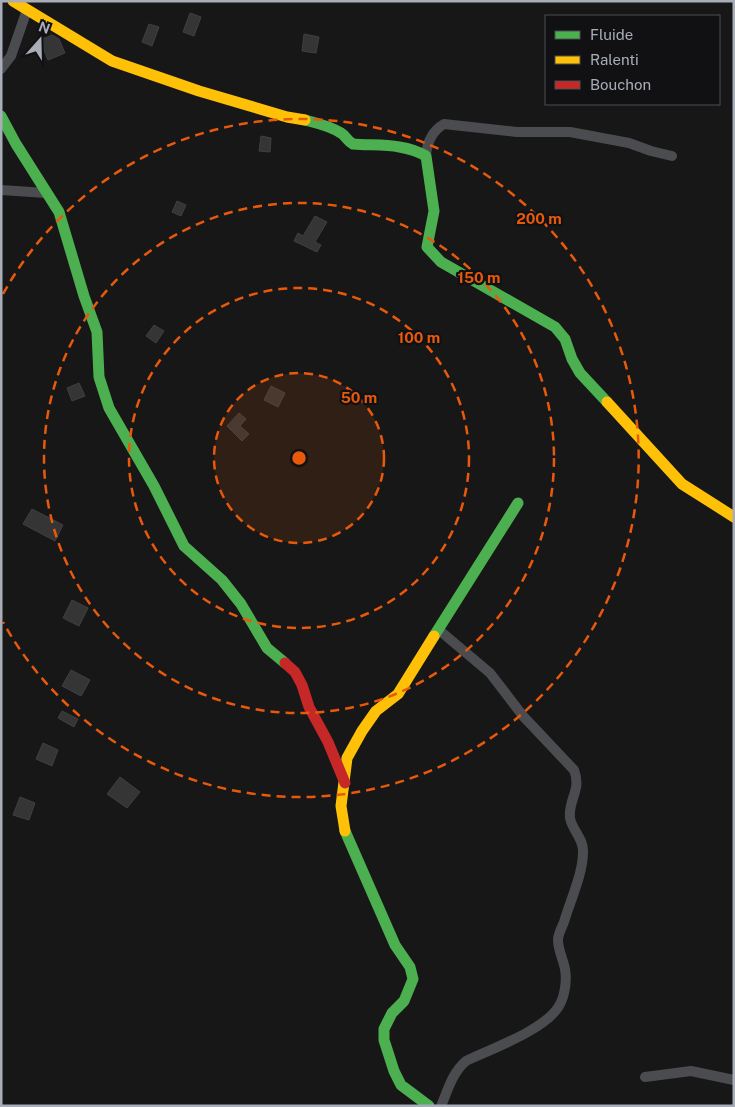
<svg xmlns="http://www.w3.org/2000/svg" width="735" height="1107" font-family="'Public Sans',sans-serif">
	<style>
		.building { fill: #353536; stroke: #3f4043 }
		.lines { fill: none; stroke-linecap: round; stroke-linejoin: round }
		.street { stroke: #4b4c50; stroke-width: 10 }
		.fast { stroke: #4caf50; stroke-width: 11 }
		.slow { stroke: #ffc107; stroke-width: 11 }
		.jam { stroke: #c62828; stroke-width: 11 }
		.ring { fill: none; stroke: #e8590c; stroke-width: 2.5; stroke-dasharray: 9 6 }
		.centre { fill: #e8590c; stroke: #111113; stroke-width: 2.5 }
		.ring-label { font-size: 15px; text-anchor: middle; font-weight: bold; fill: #e8590c; stroke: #111113; stroke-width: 4.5; stroke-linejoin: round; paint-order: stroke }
	</style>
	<rect width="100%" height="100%" fill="#171717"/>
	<path class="building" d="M 190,13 L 201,17 L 194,36 L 183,32 Z
		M 149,24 L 159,27 L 152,46 L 142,42 Z
		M 304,34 L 319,37 L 316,53 L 302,51 Z
		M 52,35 L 59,39 L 65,53 L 48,60 L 40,40 Z
		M 261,136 L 271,138 L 270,152 L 259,151 Z
		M 177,201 L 186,205 L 181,216 L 172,212 Z
		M 315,216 L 327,222 L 315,242 L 321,245 L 317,252 L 294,241 L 298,233 L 303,236 Z
		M 154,325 L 164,331 L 156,343 L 146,336 Z
		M 79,383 L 85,396 L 72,401 L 67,388 Z
		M 271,386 L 285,393 L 278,407 L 264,400 Z
		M 239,413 L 246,419 L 240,426 L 249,434 L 242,441 L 227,426 Z
		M 32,509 L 63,525 L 55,541 L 23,524 Z
		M 72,600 L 88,608 L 79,626 L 63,618 Z
		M 71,670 L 90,680 L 81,696 L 62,686 Z
		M 62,711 L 78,719 L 74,727 L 58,718 Z
		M 43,743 L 58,750 L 52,766 L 36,759 Z
		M 120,777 L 140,792 L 127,808 L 107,794 Z
		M 20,797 L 35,803 L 29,820 L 13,815 Z"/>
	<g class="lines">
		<path class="street" d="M 1,69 L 11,56 L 27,10
			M 426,156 C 427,142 432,131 444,124 L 517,132 L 570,132 L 629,143 L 651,151 L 672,156
			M 1,190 L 46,193
			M 439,630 L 490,673 L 523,716 L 574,770 C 582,790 568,799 570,818 C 572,830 584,839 583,852 C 583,874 570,901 564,922 C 562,927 558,934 558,940 C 558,950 563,959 565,969 C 567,980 565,996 559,1006 C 545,1030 491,1049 466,1061 C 452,1073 448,1090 441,1106
			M 645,1077 L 691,1071 L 734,1080"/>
		<path class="fast" d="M 1,116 L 16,144 L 59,212 L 84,296 L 97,332 L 99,377 L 109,408 L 154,486 L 184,546 L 222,580 L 241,604 L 267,648 L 285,663
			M 305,120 C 317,123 330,126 341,133 C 346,136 347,141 353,144 C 378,146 404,143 426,156 L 434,211 L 427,247 L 441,262 L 555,327 L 565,339 L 572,359 L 580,373 L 607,402
			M 434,636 L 518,503
			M 345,831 L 395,945 L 410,967 L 413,979 L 404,1001 L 392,1013 L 384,1029 L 384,1040 L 394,1071 L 401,1085 L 429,1106"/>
		<path class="slow" d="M 13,1 L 112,61 L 199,91 L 287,117 L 305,120
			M 607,402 L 682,484 L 734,517
			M 345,831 L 341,806 L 347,758 L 362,731 L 376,711 L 398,694 L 434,636"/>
		<path class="jam" d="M 285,663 L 295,672 L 302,685 L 309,707 L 328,742 L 345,783"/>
	</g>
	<circle cx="299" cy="458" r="85" fill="#e8590c" fill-opacity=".12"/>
	<g class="ring">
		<circle cx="299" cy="458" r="85"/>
		<circle cx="299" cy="458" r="170"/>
		<circle cx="299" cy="458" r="255"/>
		<path d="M3 294A339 339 0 1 1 3 622"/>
	</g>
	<circle cx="299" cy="458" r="8" class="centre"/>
	<g class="ring-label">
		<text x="539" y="224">200 m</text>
		<text x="479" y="283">150 m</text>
		<text x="419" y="343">100 m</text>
		<text x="359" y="403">50 m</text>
	</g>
	<rect width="735" height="1107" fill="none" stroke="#a8adb8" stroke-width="5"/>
	<rect x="545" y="15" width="175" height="90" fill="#111113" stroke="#4d4f55"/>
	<rect x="555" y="31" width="25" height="8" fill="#4caf50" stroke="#4d4f55"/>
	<text x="590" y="40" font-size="15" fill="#a8adb8">Fluide</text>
	<rect x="555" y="56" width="25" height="8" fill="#ffc107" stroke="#4d4f55"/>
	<text x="590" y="65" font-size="15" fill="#a8adb8">Ralenti</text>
	<rect x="555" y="81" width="25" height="8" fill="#c62828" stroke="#4d4f55"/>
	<text x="590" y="90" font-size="15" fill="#a8adb8">Bouchon</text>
	<g transform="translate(40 40) rotate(20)" stroke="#111113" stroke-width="4" paint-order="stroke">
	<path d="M0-4L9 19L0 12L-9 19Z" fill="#a8adb8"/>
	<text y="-8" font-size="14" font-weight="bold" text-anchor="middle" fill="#a8adb8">N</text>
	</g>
</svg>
